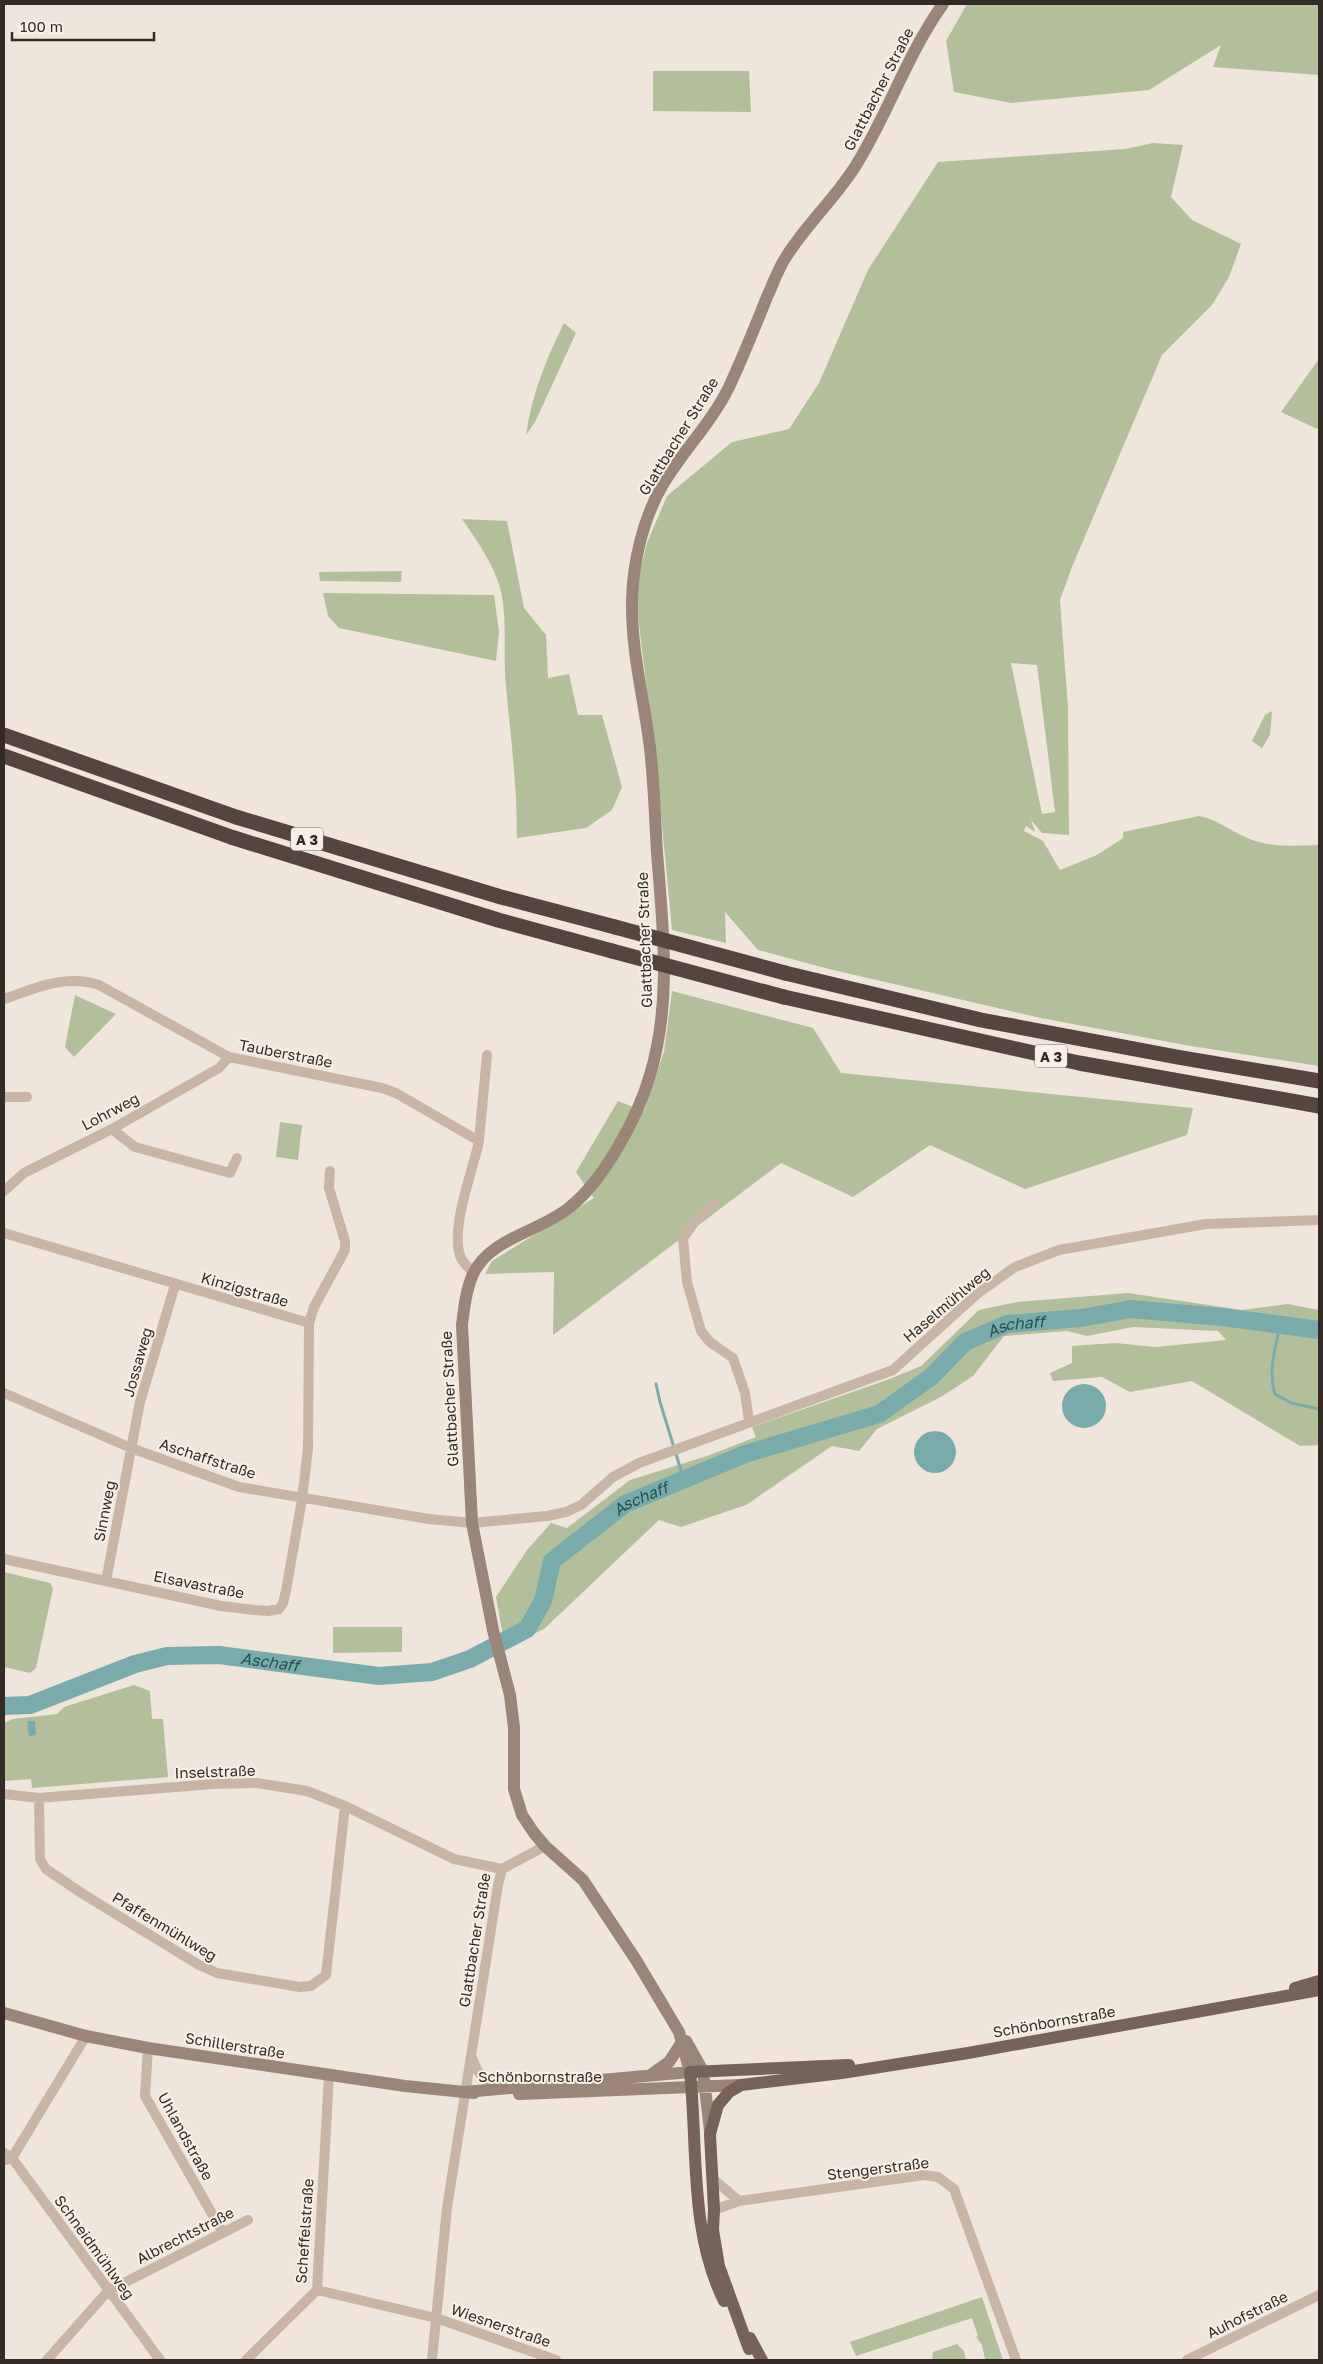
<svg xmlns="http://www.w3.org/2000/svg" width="1323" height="2364" font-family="'Golos Text',sans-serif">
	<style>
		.green { fill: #b3bf9b; fill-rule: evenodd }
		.water { fill: #7aabac }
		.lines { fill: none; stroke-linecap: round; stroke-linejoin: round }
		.stream { stroke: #7aabac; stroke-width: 3 }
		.river { stroke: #7aabac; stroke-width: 18 }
		.street { stroke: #c8b5a6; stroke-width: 10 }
		.secondary { stroke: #9b8478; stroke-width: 12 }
		.primary { stroke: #766258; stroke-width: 12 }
		.highway { stroke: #55453e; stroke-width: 15 }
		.highway-bridge { stroke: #55453e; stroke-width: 15 }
		.labels { text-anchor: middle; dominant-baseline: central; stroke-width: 4; stroke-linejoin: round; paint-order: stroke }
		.shield { fill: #f8f0e6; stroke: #6f6660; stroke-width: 1 }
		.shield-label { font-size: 14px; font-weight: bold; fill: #342b27 }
		.street-label { font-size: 15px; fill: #342b27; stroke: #f8f0e6 }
		.water-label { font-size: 16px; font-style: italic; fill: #1e5254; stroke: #f8f0e6 }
	</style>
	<rect width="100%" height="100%" fill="#f0e5da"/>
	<path class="green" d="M 967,4 L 1319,4 L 1319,75 L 1213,67 L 1221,45 L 1149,90 L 1011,103 L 954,92 L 946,41 Z
		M 653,71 L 749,71 L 751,112 L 653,111 Z
		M 1153,143 L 1183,145 L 1171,197 L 1192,220 L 1241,244 L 1229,277 L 1212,305 L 1162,355 L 1072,567 L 1060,600 L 1068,708 L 1069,835 L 1042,833 L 1031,820 L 1035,832 L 1026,826 L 1024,831 L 1043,841 L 1060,870 L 1097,855 L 1123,838 L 1123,832 L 1199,816 C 1216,819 1229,830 1245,837 C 1269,848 1294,846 1319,845 L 1319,1066 L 1185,1045 L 1041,1018 L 829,969 L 758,950 L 725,912 L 726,943 L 672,930 L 658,783 L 635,591 L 647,543 L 667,496 L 732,442 L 789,429 L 819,383 L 868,270 L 938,162 L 1125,149 ZM 1011,663 L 1037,665 L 1055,812 L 1042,814 Z
		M 564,323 L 576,333 L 535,422 L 526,435 C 532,394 546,359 564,323 Z
		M 1319,359 L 1319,425 L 1317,429 L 1281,412 Z
		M 462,519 L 507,521 L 524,608 L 546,635 L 548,678 L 569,674 L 578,715 L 602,715 L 622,787 L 612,810 L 586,828 L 517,838 C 517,786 511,739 506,687 C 503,657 507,626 502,596 C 497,569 478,542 462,519 Z
		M 402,571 L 401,582 L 320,581 L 319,572 Z
		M 323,593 L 494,595 L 499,632 L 496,661 L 339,628 L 328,616 Z
		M 1272,711 L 1270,735 L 1262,748 L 1252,741 L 1265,715 Z
		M 672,991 L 813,1028 L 841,1073 L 1193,1108 L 1187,1135 L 1025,1189 L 930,1145 L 853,1197 L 781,1163 L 553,1335 L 554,1272 L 485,1274 L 492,1261 L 594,1198 L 576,1172 L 618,1101 L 644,1111 L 664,1052 Z
		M 75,995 L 116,1014 L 74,1057 L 65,1047 Z
		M 280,1122 L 302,1125 L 298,1160 L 276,1157 Z
		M 1128,1293 L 1242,1310 L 1288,1304 L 1319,1310 L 1319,1445 L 1300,1446 L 1192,1381 L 1130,1392 L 1102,1377 L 1053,1381 L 1050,1373 L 1072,1363 L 1072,1346 L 1115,1343 L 1156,1347 L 1226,1340 L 1218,1331 L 1133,1327 L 1087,1336 L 1067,1331 L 1004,1336 L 973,1376 L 941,1397 L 877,1429 L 859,1451 L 832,1446 L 746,1505 L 681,1527 L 659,1520 L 544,1629 L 505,1648 L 496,1597 L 527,1550 L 551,1523 L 567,1528 L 630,1480 L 707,1456 L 756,1437 L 752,1427 L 887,1380 L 921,1366 L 979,1310 L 1017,1302 Z
		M 4,1572 L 50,1583 L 53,1588 L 36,1668 L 30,1673 L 4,1667 Z
		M 333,1627 L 402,1627 L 402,1652 L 333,1653 Z
		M 134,1685 L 150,1691 L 152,1719 L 163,1719 L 168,1777 L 32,1788 L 31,1779 L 4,1781 L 4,1723 L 13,1719 L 57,1714 L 64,1707 Z
		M 982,2297 L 1003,2360 L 985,2359 L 982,2345 L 976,2337 L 978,2336 L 972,2318 L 856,2356 L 850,2342 Z
		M 957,2344 L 964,2351 L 966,2360 L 932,2360 L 933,2352 Z"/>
	<path class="water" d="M1062 1406a22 22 0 1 1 44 0a22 22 0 1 1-44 0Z
		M914 1452a21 21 0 1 1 42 0a21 21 0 1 1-42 0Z
		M 27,1721 L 35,1721 L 36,1735 L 29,1736 Z"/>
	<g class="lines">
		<path class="stream" d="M 1280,1326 C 1275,1349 1268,1371 1275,1394 L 1291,1403 L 1319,1409
			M 656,1384 L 660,1402 L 684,1480"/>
		<path class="river" id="s1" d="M 4,1706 L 30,1705 L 135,1664 L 167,1656 L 219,1655 L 379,1676 L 432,1672 L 470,1659 L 527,1629 L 543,1601 L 552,1561 L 625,1504 L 745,1454 L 879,1414 L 931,1377 L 965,1342 L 1007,1324 L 1081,1318 L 1131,1309 L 1222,1317 L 1319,1330"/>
		<path class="street" d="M 4,999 C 36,988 65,974 99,985 L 229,1057 L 382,1088 L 396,1093 L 479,1141 L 487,1055
			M 4,1097 L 27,1097
			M 112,1129 L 135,1147 L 230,1173 L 237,1158
			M 4,1191 L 24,1173 L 112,1129 L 219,1068 L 229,1057
			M 715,1203 L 696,1220 L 683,1238 L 687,1282 L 701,1331 L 710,1342 L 733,1358 L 745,1393 L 749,1421
			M 4,1233 L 309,1323
			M 474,1273 C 470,1269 464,1264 461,1258 C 449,1230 473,1171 479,1141
			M 4,1393 L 131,1448 L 239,1487 L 429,1519 L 472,1523 L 547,1516 L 566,1512 L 581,1505 L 613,1477 L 639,1463 L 893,1370 L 977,1294 L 1015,1267 L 1059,1250 L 1206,1224 L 1319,1220
			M 4,1559 L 221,1606 L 255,1610 L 268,1611 L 279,1609 L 283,1603 L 286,1591 L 302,1499 L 308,1449 L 309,1323 L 314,1307 L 345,1250 L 345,1241 L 329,1188 L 330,1171
			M 106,1581 L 140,1402 L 175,1285
			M 4,1794 L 39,1798 L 213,1784 L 257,1783 L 307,1791 L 345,1806 L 454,1859 L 502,1869
			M 39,1798 L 40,1859 L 46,1869 L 83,1894 L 199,1965 L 217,1973 L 300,1987 L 311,1986 L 326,1975 L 345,1806
			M 148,2048 L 145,2096 L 223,2233
			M 472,2058 C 480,2079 486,2082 506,2086
			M 4,2153 L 12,2158 L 160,2360
			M 6,2160 L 12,2158 L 86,2036
			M 712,2178 L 739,2201
			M 714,2210 L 739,2201 L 924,2175 L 938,2177 L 954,2189 L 1016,2360
			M 317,2290 L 436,2318 L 556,2360
			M 47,2360 L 108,2291 L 248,2220
			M 246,2360 L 317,2290 L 329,2075
			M 432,2360 L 447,2208 L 498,1885 L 502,1869 L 545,1846
			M 1187,2360 L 1319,2295"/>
		<path class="secondary" d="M 4,2013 L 86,2036 L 148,2048 L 405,2086 L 474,2093
			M 686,2041 L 703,2071 L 710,2131
			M 652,2074 L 669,2062 L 682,2042
			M 465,2092 L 690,2072 L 679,2032 L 636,1960 L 583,1880 L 545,1846 L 534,1833 L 522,1815 L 514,1789 L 514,1728 L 510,1695 L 493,1630 L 472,1523 L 462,1325 C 464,1308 466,1290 473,1274 C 491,1237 540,1232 570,1207 C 604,1180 638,1117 650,1075 C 672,1002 663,928 657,853 C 655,818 654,783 650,748 C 644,699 631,651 632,600 C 633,562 643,519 662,486 C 682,452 712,422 729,387 C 743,357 755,327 767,297 C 773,284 778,269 786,257 C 807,223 838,196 858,162 C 889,111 908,53 943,4
			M 519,2094 L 741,2085"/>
		<path class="primary" d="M 1295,1988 L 1319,1981
			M 724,2301 C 689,2230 698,2148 690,2072 L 849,2065
			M 750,2338 L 762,2360
			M 749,2349 L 719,2266 L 713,2230 L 714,2210 L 710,2134 L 718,2105 L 729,2092 L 741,2085 L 842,2073 L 968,2053 L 1319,1990"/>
		<path class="highway" d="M 4,735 L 236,817 L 501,897 L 615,927
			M 4,756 L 231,837 L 498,920 L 612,951
			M 785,973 L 981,1020 L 1177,1057 L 1319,1081
			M 784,997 L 1079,1063 L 1319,1106"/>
		<path class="highway-bridge" d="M 615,927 L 785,973
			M 612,951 L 784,997"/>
	</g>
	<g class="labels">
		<g class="shield">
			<rect x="291" y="827.5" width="32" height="23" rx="4"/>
			<rect x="1035" y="1044.5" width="32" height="23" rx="4"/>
		</g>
		<g class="shield-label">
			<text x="307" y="839">A 3</text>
			<text x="1051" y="1056">A 3</text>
		</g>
		<g class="street-label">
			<text transform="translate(878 89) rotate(-63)">Glattbacher Straße</text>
			<text transform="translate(678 436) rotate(-58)">Glattbacher Straße</text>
			<text transform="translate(644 940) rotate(-92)">Glattbacher Straße</text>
			<text transform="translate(286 1053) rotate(11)">Tauberstraße</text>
			<text transform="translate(110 1111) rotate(-28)">Lohrweg</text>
			<text transform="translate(245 1289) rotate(16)">Kinzigstraße</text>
			<text transform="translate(946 1304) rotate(-40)">Haselmühlweg</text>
			<text transform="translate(137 1362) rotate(-74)">Jossaweg</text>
			<text transform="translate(449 1399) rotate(-93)">Glattbacher Straße</text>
			<text transform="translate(208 1458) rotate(18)">Aschaffstraße</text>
			<text transform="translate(104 1511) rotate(-79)">Sinnweg</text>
			<text transform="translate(199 1584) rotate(11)">Elsavastraße</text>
			<text transform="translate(215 1771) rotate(-2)">Inselstraße</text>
			<text transform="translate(165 1926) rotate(31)">Pfaffenmühlweg</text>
			<text transform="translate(474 1940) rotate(-81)">Glattbacher Straße</text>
			<text transform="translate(1054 2021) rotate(-10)">Schönbornstraße</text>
			<text transform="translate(235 2045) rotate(9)">Schillerstraße</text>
			<text x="540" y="2076">Schönbornstraße</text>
			<text transform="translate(186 2136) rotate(61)">Uhlandstraße</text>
			<text transform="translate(878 2168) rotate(-7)">Stengerstraße</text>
			<text transform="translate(304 2231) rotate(-86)">Scheffelstraße</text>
			<text transform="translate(185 2235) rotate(-27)">Albrechtstraße</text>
			<text transform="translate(95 2247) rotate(54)">Schneidmühlweg</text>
			<text transform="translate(1247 2314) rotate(-26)">Auhofstraße</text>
			<text transform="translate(501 2325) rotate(19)">Wiesnerstraße</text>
		</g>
		<g class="water-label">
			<text stroke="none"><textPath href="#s1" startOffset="1145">Aschaff</textPath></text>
			<text stroke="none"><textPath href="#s1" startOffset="725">Aschaff</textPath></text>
			<text stroke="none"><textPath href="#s1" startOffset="275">Aschaff</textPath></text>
		</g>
	</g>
	<rect width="1323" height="2364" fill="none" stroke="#342b27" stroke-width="10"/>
	<path d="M12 32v8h142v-8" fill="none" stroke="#342b27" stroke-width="2.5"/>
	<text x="20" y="32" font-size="15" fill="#342b27" stroke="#f8f0e6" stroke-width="4" paint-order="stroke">100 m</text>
</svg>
